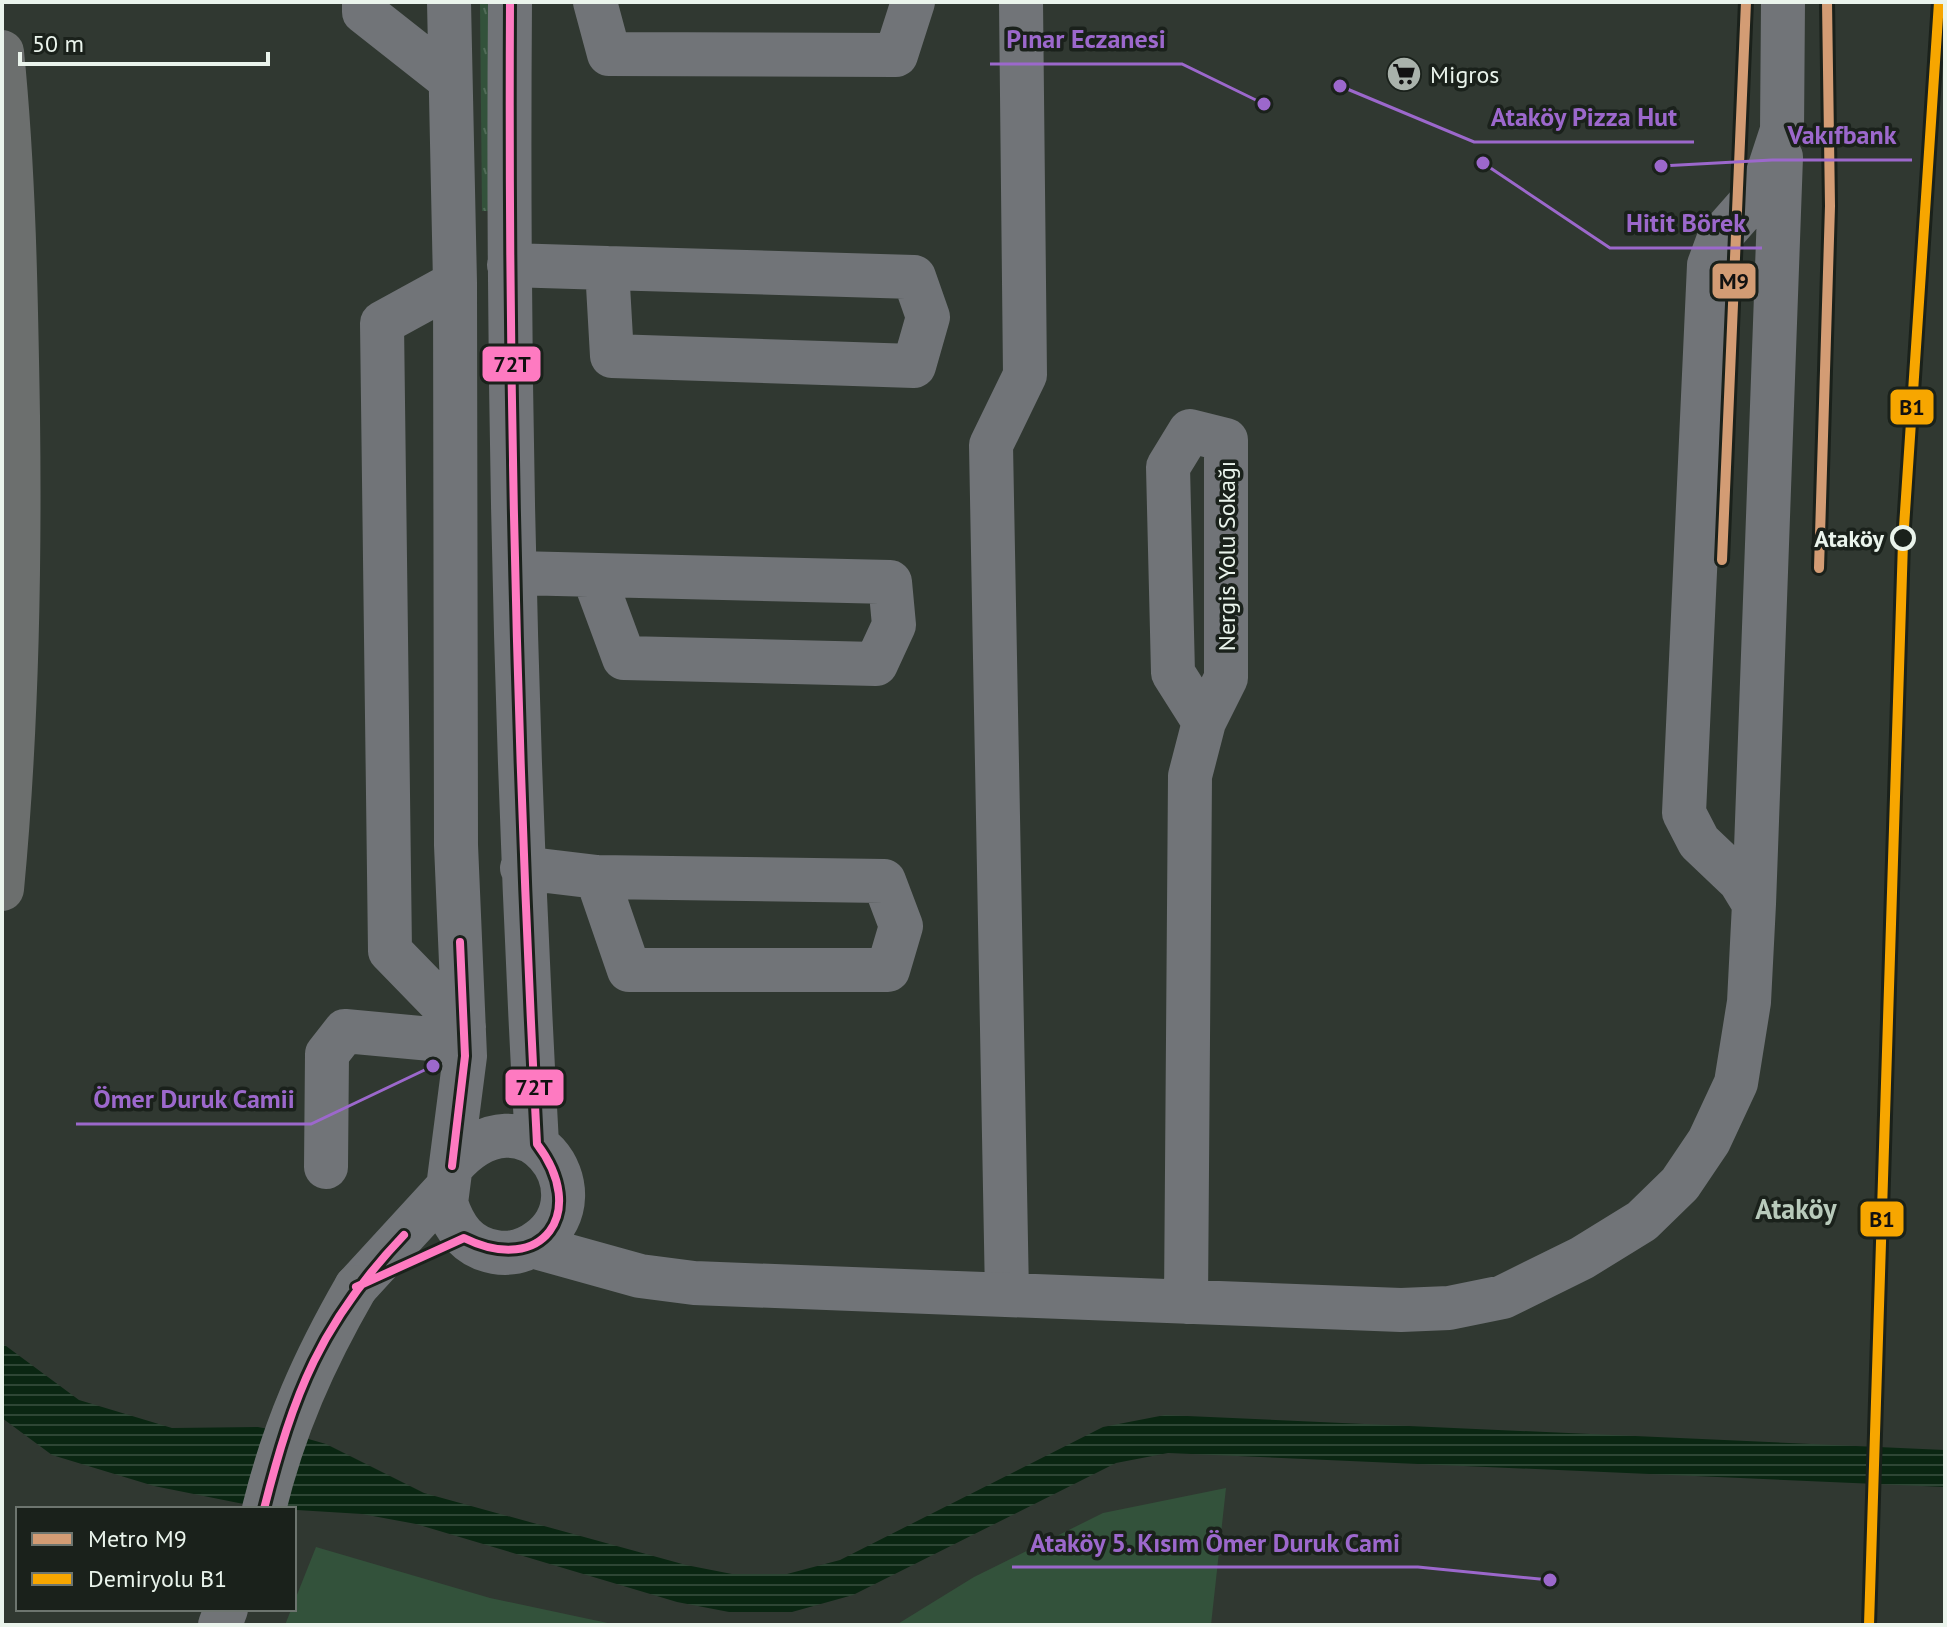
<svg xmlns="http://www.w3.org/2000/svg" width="1947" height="1627" font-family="'PT Sans',sans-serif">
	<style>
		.grass { fill: url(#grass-tufts) }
		.park { fill: #33523b }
		.water { fill: url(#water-rules) }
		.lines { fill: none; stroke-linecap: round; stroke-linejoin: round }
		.minor { stroke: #717478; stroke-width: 44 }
		.major { stroke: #717477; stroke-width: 44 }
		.highway { stroke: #6c6f6e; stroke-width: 44 }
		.bus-1-casing { stroke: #1a211b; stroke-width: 14 }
		.bus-1 { stroke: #fe7ac1; stroke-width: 8 }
		.rail-1-casing { stroke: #1a211b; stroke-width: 16 }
		.rail-1 { stroke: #f7a600; stroke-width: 10 }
		.metro-1-casing { stroke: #1a211b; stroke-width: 16 }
		.metro-1 { stroke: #d39c74; stroke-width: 10 }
		.stop-dot { fill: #1a211b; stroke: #eaf4ec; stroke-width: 4 }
		.labels { text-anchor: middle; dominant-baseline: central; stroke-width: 7; stroke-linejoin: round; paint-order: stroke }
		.poi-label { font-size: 24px; fill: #eaf4ec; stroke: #1a211b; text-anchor: start }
		.stop-label { font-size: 24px; font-weight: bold; fill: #eaf4ec; stroke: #1a211b; text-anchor: end }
		.street-label { font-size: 24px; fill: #eaf4ec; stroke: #1a211b }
		.quarter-label { font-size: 28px; font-weight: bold; fill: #b8cabb; stroke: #1a211b }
		.leader { fill: none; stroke: #9c68cc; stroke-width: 3 }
		.callout-dot { fill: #9c68cc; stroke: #1a211b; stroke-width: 3 }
		.callout-label { font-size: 26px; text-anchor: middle; font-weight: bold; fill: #9c68cc; stroke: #1a211b; stroke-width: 7; stroke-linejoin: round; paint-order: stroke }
		.line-badge { stroke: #1a211b; stroke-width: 3 }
		.pale-badge-label { font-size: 22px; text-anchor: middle; font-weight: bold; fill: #111 }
	</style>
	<defs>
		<pattern id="grass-tufts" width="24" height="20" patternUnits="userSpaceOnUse" patternTransform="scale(2)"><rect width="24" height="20" fill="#33523b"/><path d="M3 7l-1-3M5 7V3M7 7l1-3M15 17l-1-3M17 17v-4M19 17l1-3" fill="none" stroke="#516c58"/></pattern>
		<pattern id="water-rules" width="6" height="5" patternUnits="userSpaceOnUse" patternTransform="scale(2)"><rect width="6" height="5" fill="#0a2612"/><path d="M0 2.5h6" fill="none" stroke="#2e4635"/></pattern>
	</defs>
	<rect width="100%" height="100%" fill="#303831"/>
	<path class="grass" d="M 480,2 L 492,2 L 494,211 L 482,211 Z"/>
	<path class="park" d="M 1226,1488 L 1211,1625 L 896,1625 L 974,1577 L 1103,1513 Z
		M 316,1547 L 490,1598 L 617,1625 L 285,1625 Z"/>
	<path class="water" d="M 2,1343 L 79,1400 L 172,1428 L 258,1427 L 284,1432 L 326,1444 L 424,1493 L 686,1565 L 732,1574 L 787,1574 L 840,1560 L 1103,1427 L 1165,1415 L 1945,1450 L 1945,1487 L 1168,1453 L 1116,1463 L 853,1595 L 792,1612 L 729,1612 L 677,1602 L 416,1524 L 362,1514 L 264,1508 L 154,1486 L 52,1455 L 2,1418 Z"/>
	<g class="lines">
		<path class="minor" d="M 364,2 L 364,12 L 449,79
			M 449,2 L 455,283 L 456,845 L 465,1056 L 446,1203 C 454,1228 467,1247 495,1252 C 512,1255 527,1250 540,1240 C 603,1192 525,1083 452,1166
			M 510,2 C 507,383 516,764 537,1144
			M 595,2 L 609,54 L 896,55 L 913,2
			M 509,265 L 607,268
			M 607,268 L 914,277 L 928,317 L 914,366 L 612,356 Z
			M 455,283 L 382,323 L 390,951 L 464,1027
			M 516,573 L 890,582 L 894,625 L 876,664 L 624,658 L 594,577
			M 522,868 L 597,877 L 884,881 L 901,926 L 888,970 L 629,970 L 597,877
			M 1754,904 L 1781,157
			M 326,1167 L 327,1054 L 345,1031 L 464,1042
			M 532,1246 L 640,1276 L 694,1283 L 1401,1310 L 1449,1308 L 1503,1297 L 1582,1258 L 1642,1221 L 1680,1184 L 1709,1141 L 1736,1083 L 1749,1002 L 1754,904 L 1740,881 L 1699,842 L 1684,813 L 1709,265 L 1719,238 L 1763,188 L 1782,130 L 1783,2
			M 356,1287 L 447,1188
			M 1007,1295 L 991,445 L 1025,375 L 1021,2
			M 1186,1302 L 1190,776 L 1204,722 L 1226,678 L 1226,440 L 1190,431 L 1168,467 L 1173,673 L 1204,722"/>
		<path class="major" d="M 264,1509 C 284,1427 314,1360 356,1287
			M 220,1625 L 226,1609"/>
		<path class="highway" d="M 2,52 C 14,172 16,295 18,416 C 20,573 17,732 2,889"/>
		<g class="bus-1-casing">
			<path id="bus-1" d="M 452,1166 L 465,1056 L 460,942
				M 356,1287 L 464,1238 C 543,1277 589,1212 537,1144 C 517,763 508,383 510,2
				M 264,1509 C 293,1394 321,1322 404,1235"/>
		</g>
		<use href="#bus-1" class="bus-1"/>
		<g class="rail-1-casing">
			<path id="rail-1" d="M 1869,1625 L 1903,542 L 1939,2"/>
		</g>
		<use href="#rail-1" class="rail-1"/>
		<g class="metro-1-casing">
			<path id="metro-1" d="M 1722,560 L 1746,2
				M 1819,568 L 1830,206 L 1827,2"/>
		</g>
		<use href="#metro-1" class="metro-1"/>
	</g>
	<defs>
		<g id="supermarket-disc" transform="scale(1.8)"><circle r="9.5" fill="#a9b2ab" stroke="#1a211b"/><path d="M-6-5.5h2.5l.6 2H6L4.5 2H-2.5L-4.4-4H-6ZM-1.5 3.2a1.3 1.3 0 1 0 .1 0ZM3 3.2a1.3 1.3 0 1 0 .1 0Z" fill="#111"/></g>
	</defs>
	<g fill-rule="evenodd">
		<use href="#supermarket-disc" x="1404" y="74"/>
	</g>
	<circle class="stop-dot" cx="1903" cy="538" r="11"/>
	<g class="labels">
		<g class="poi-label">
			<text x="1430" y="74">Migros</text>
		</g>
		<g class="stop-label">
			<text x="1884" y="538">Ataköy</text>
		</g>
		<g class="street-label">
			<text transform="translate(1226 556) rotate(-90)">Nergis Yolu Sokağı</text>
		</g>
		<g class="quarter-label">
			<text x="1796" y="1208">Ataköy</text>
		</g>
	</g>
	<path class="leader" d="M1264 104L1182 64H990M1340 86L1474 142H1694M1661 166L1772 160H1912M1483 163L1610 248H1762M433 1066L311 1124H76M1550 1580L1418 1567H1012"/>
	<g class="callout-dot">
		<circle cx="1264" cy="104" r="8"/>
		<circle cx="1340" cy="86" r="8"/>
		<circle cx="1661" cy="166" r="8"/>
		<circle cx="1483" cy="163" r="8"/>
		<circle cx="433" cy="1066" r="8"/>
		<circle cx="1550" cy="1580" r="8"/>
	</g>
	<g class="callout-label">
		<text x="1086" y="48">Pınar Eczanesi</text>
		<text x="1584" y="126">Ataköy Pizza Hut</text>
		<text x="1842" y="144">Vakıfbank</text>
		<text x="1686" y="232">Hitit Börek</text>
		<text x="194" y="1108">Ömer Duruk Camii</text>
		<text x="1215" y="1552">Ataköy 5. Kısım Ömer Duruk Cami</text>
	</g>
	<g class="line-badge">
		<rect x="1711" y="262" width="46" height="38" rx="8" fill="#d39c74"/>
		<rect x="481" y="345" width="61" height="38" rx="8" fill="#fe7ac1"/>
		<rect x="1889" y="388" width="46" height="38" rx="8" fill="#f7a600"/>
		<rect x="504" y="1068" width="61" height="39" rx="8" fill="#fe7ac1"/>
		<rect x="1859" y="1200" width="46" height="38" rx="8" fill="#f7a600"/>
	</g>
	<g class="pale-badge-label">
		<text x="1734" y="289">M9</text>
		<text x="512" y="372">72T</text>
		<text x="1912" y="415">B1</text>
		<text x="534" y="1095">72T</text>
		<text x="1882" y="1227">B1</text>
	</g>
	<rect width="1947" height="1627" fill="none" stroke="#eaf4ec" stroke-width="8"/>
	<rect x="16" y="1507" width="280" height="104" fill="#1a211b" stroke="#6d756f" stroke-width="2"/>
	<rect x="32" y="1533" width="40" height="12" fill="#d39c74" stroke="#6d756f" stroke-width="2"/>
	<text x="88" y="1547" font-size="24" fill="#eaf4ec">Metro M9</text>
	<rect x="32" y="1573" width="40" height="12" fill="#f7a600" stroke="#6d756f" stroke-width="2"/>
	<text x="88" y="1587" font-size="24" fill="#eaf4ec">Demiryolu B1</text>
	<path d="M20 52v12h248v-12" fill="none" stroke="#eaf4ec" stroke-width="4"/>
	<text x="32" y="52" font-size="24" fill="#eaf4ec" stroke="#1a211b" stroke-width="6" paint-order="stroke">50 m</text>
</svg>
